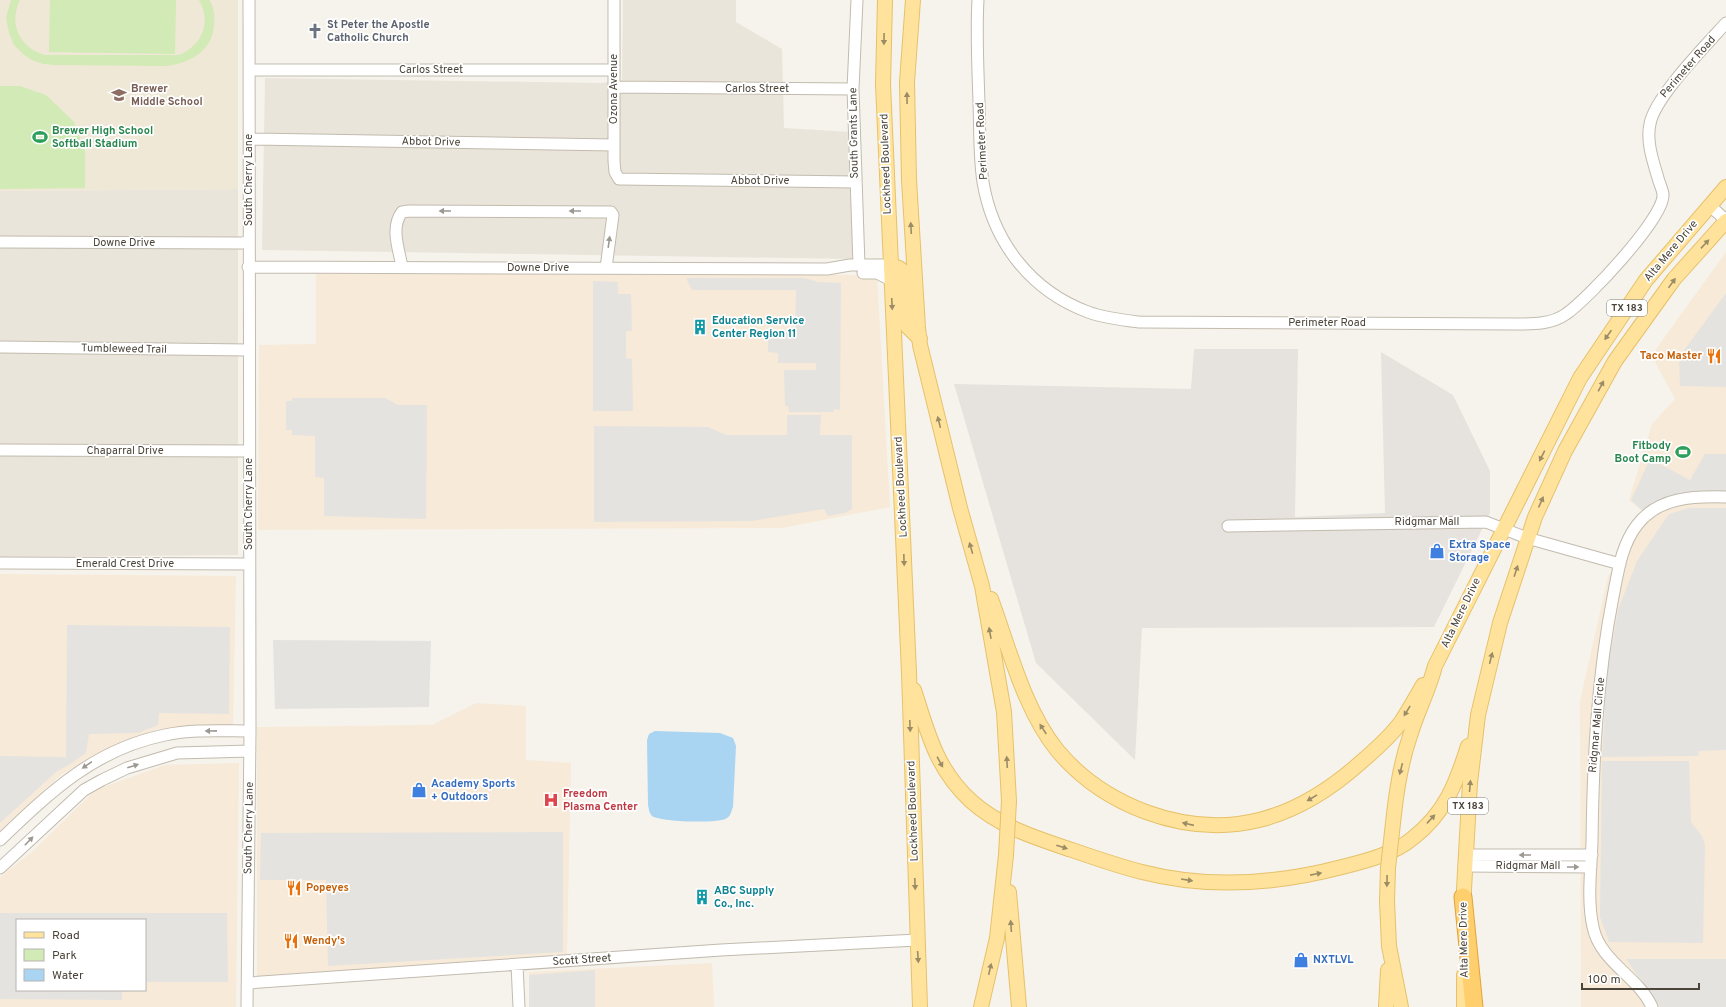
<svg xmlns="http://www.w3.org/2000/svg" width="1726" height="1007" font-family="Overpass,sans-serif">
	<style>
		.residential { fill: #eae5da }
		.commercial { fill: #f7ead8; fill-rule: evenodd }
		.industrial { fill: #e6e2dd }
		.education { fill: #efe8d6 }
		.green { fill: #d2eab5 }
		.parking { fill: #e5e3e0 }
		.water { fill: #a9d4f2 }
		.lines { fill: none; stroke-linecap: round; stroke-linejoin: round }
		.minor-casing { stroke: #c2bbae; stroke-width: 13 }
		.major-casing { stroke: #e6c16a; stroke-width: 16 }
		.highway-casing { stroke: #e0a43c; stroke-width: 19 }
		.minor { stroke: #fff; stroke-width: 11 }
		.major { stroke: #ffe39c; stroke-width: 14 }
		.highway { stroke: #ffcf6e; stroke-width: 17 }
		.major-bridge-casing { stroke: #e6c16a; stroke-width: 16; stroke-linecap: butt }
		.major-bridge { stroke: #ffe39c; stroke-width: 14 }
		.oneway { fill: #9c8c66 }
		.oneway2 { fill: #9c9892 }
		.labels { text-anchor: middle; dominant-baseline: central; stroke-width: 3.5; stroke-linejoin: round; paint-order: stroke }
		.shield { fill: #fff; stroke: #817c74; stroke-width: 1 }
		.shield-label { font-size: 10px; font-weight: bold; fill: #4b4439 }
		.worship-label { font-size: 11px; font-weight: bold; fill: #5b616d; stroke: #fff; text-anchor: start }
		.street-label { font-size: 11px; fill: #4b4439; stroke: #fff }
		.education-label { font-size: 11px; font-weight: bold; fill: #785e54; stroke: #fff; text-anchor: start }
		.leisure-label { font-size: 11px; font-weight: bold; fill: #27864d; stroke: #fff; text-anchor: start }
		.culture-label { font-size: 11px; font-weight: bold; fill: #0d838f; stroke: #fff; text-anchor: start }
		.food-label { font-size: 11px; font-weight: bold; fill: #c56008; stroke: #fff; text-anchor: start }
		.shop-label { font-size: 11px; font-weight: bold; fill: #366cbe; stroke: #fff; text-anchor: start }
		.health-label { font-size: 11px; font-weight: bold; fill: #be3a42; stroke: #fff; text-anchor: start }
	</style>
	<rect width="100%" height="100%" fill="#f6f3ec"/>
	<path class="residential" d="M 623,0 L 736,0 L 736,22 L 782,49 L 784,128 L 852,132 L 854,259 L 262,250 L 265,78 L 601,83 L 622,80 Z
		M 238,189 L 238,555 L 0,557 L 0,191 Z"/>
	<path class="commercial" d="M 1726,252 L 1726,1007 L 1581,1007 L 1580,701 L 1608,577 L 1643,512 L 1629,500 L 1652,424 L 1675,399 L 1655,362 L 1656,349 Z
		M 316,274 L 877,275 L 890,507 L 782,528 L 258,530 L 259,345 L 316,344 Z
		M 0,574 L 236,576 L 233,726 L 157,729 L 95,755 L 62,774 L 0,830 Z
		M 476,703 L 526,706 L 526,760 L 571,763 L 567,954 L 257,977 L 257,727 L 432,725 Z
		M 239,763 L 236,1007 L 0,1007 L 0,877 L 33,851 L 95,790 L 165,765 ZM 17,920 L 145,920 L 145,990 L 17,990 Z
		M 712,963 L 714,1007 L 529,1007 L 529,972 Z"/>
	<path class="industrial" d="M 1194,349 L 1298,349 L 1295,517 L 1385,513 L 1381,352 L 1453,395 L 1490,471 L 1490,513 L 1434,627 L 1142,628 L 1135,760 L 1036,663 L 954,384 L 1191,389 Z"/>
	<path class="education" d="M 0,0 L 238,0 L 238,189 L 0,191 Z"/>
	<path class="green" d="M 11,0 L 20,0 C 8,24 20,48 45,55 L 179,55 C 202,45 212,23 199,0 L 209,0 C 214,7 215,16 214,24 C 213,51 190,63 167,66 L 55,65 L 43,64 L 32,60 L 23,54 L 14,45 L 9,33 L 6,18 Z
		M 50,0 L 176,0 L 175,54 L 49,52 Z
		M 0,86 L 20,86 L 46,95 L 74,122 L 85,151 L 85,188 L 0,189 Z"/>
	<path class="parking" d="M 686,278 L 804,278 L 818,282 L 841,283 L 840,410 L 834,409 L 834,412 L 789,412 L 788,406 L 785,406 L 784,370 L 816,370 L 816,363 L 778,363 L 778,353 L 768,352 L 768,332 L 795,332 L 796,290 L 692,290 Z
		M 593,281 L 618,282 L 618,294 L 631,294 L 632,331 L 626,331 L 626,358 L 632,359 L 633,411 L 593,411 Z
		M 1726,293 L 1726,387 L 1680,386 L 1679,357 Z
		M 292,398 L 385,398 L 398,405 L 427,405 L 426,519 L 324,516 L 324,478 L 315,477 L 315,436 L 292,435 L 292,430 L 286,430 L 286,401 L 292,401 Z
		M 787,415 L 821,415 L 820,435 L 852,435 L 852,509 L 845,513 L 828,516 L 824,509 L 752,521 L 594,522 L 594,426 L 708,427 L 726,435 L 787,435 Z
		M 1705,454 L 1726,454 L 1726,491 L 1681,492 L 1643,511 L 1631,500 L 1650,459 L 1690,480 Z
		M 1689,508 L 1726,508 L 1726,750 L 1699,751 L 1698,756 L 1602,757 L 1607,674 L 1618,610 L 1637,561 L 1669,514 Z
		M 67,625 L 230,627 L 229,714 L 159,713 L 158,725 L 138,733 L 89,734 L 86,753 L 72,763 L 56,772 L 0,823 L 0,756 L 66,757 Z
		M 273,640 L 431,641 L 429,707 L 275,709 Z
		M 1602,761 L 1689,761 L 1691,822 L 1702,836 L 1705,845 L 1703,943 L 1609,942 L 1600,917 Z
		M 563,832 L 563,952 L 328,966 L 326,880 L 260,880 L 261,833 Z
		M 0,913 L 227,913 L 228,982 L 145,982 L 145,920 L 17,920 L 17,990 L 122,990 L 122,1000 L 0,999 Z
		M 1626,959 L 1726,959 L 1726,1007 L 1660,1007 Z
		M 595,970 L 595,1007 L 529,1007 L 529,975 Z"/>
	<path class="water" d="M 655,731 L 720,733 L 733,738 L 736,746 L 733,807 C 731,811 731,816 727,818 C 719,824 660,822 652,816 C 649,813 649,809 648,805 L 647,740 L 649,734 Z"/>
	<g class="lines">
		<g class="minor-casing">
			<path id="minor" d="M 614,0 L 614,161 L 615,172 L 619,179 L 855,182
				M 857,0 L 853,89 L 859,265
				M 978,0 C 976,34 978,69 979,103 C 980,129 979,156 983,182 C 993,242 1031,291 1088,312 C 1104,318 1122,320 1139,322 L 1517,324 C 1534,324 1552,324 1566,314 C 1587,300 1664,218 1663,195 C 1663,190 1659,183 1658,178 C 1653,161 1646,141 1650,124 C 1654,98 1707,44 1726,23
				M 249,70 L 614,70
				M 614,87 L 853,89
				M 249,139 L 614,145
				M 1710,206 L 1726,220
				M 0,242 L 242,243 L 249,241
				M 248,267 L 827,269 L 850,265 L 891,265
				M 402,267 C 399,249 390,228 402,212 L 409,211 L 611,212 L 613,215 L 606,268
				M 863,273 L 877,273 L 891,280
				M 0,347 L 249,350
				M 0,450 L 249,451
				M 1228,526 L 1486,522 L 1527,538 L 1620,564
				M 0,563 L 249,564
				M 0,840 C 50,792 95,749 165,735 C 192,729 222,731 250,731
				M 1465,855 L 1592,855
				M 1464,866 L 1591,867
				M 0,868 L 84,790 L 102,780 L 127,768 L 177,753 L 250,751
				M 517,965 L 519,1007
				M 248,983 L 721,950 L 917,940
				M 247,1007 L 250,731 L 249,0
				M 1652,1007 C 1639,977 1600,962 1593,927 C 1587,900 1591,870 1592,842 C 1593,760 1597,678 1613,597 C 1618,572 1621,546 1637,525 C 1658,497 1694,496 1726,497"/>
		</g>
		<g class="major-casing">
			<path id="major" d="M 885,0 L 883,84 L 909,673 L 920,1007
				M 913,0 L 907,82 L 909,180 L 918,328 L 920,345 L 960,508 L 982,586 L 1004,712 L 1009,801
				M 891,265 L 899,268 L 903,271 L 907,326 L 920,339
				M 991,599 C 1009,648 1024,709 1057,750 C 1081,779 1111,799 1146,812 C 1228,842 1297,819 1360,763 C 1374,751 1390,737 1401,722 C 1409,710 1416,697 1423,685
				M 914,690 C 928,733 936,769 971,801 C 1000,827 1036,838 1072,850 C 1095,858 1118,866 1142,872 C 1208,889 1277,884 1342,867 C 1366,861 1394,854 1413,838 C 1445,813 1456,784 1468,746
				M 1394,814 C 1397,787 1401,762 1410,736 C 1417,712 1429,690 1435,666 L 1580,378 L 1646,280 L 1726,187
				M 1009,892 L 1019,1007
				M 1387,901 L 1389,946 L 1401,1007
				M 1463,907 L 1470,783 L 1478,715 L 1500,623 L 1535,517 L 1565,451 L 1615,361 L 1674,279 L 1726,221
				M 1464,975 L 1464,1007
				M 981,1007 L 997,938 L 1006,855
				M 1386,1007 L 1388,970"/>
		</g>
		<g class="highway-casing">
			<path id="highway" d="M 1463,897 L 1474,1007"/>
		</g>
		<use href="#minor" class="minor"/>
		<use href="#major" class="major"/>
		<use href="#highway" class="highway"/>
		<g class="major-bridge-casing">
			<path id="major-bridge" d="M 1006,855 L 1009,801
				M 1387,901 L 1388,868 L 1394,814"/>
		</g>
		<use href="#major-bridge" class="major-bridge"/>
	</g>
	<defs><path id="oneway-solid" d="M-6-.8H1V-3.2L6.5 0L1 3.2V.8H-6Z"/></defs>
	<g class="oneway">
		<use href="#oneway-solid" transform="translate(884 39) rotate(91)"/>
		<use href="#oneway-solid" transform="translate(907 98) rotate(-91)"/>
		<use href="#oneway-solid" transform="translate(911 228) rotate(-93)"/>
		<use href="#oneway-solid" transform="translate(1705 244) rotate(-47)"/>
		<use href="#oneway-solid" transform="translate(1672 283) rotate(-54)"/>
		<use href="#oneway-solid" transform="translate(892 304) rotate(87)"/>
		<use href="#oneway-solid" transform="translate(1608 335) rotate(125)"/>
		<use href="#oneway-solid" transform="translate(1601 386) rotate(-62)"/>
		<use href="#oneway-solid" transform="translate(939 422) rotate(-104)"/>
		<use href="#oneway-solid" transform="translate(1542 456) rotate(117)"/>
		<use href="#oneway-solid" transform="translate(1541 502) rotate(-66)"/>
		<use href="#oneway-solid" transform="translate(971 548) rotate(-106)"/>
		<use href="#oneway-solid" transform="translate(904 560) rotate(88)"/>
		<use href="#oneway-solid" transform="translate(1516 571) rotate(-72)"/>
		<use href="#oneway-solid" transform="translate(990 633) rotate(-100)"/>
		<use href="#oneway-solid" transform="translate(1491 658) rotate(-76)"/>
		<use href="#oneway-solid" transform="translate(1407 711) rotate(122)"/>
		<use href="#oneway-solid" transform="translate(910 726) rotate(88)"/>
		<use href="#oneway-solid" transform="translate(1043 729) rotate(-123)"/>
		<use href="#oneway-solid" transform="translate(940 762) rotate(61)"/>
		<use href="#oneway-solid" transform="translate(1007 762) rotate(-93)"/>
		<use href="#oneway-solid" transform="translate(1401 769) rotate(104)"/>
		<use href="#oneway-solid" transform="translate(1470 786) rotate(-85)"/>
		<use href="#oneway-solid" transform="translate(1312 798) rotate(149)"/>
		<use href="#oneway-solid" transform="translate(1431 819) rotate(-47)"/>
		<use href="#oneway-solid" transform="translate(1188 824) rotate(-167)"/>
		<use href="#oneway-solid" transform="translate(1062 847) rotate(18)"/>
		<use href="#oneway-solid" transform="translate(1316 874) rotate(-11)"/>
		<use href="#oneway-solid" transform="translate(1187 880) rotate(9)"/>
		<use href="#oneway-solid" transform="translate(1387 881) rotate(91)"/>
		<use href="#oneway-solid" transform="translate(915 884) rotate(88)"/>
		<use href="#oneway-solid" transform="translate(1011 926) rotate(-94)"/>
		<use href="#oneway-solid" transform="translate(918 957) rotate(86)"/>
		<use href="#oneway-solid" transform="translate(990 969) rotate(-77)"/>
	</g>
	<g class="oneway2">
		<use href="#oneway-solid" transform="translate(445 211) rotate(-180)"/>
		<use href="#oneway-solid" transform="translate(575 211) rotate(-180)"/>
		<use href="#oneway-solid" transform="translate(609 242) rotate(-82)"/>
		<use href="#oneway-solid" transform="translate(211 731) rotate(179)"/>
		<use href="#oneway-solid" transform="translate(87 765) rotate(146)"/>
		<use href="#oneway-solid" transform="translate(133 766) rotate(-18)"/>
		<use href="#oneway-solid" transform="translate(29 841) rotate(-46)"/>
		<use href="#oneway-solid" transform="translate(1525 855) rotate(180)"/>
		<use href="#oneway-solid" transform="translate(1573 867)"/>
	</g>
	<defs>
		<g id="church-bare" transform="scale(1.2)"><path d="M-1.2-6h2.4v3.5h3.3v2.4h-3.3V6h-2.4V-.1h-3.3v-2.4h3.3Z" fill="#6b7280" stroke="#fff" stroke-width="2.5" paint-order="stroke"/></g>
		<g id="school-bare" transform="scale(1.2)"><path d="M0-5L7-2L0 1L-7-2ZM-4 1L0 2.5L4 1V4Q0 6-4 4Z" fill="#8d6e63" stroke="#fff" stroke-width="2.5" paint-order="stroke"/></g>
		<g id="stadium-bare" transform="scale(1.2)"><path d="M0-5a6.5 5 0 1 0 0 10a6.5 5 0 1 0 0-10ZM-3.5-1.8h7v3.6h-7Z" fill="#2e9e5b" stroke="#fff" stroke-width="2.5" paint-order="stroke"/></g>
		<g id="building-bare" transform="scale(1.2)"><path d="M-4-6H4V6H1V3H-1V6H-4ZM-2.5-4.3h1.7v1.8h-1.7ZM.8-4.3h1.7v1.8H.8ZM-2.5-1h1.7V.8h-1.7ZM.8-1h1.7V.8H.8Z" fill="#0f9aa8" stroke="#fff" stroke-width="2.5" paint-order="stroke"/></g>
		<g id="restaurant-bare" transform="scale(1.2)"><path d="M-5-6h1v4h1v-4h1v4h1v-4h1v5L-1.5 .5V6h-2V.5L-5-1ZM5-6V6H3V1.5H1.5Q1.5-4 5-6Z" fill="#e8710a" stroke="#fff" stroke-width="2.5" paint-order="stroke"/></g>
		<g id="shop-bare" transform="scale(1.2)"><path d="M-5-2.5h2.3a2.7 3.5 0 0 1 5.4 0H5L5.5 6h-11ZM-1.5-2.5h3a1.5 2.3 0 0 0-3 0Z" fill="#3f7fe0" stroke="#fff" stroke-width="2.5" paint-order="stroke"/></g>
		<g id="hospital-bare" transform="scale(1.2)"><path d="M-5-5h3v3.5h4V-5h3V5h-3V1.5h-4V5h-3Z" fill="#e0444e" stroke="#fff" stroke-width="2.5" paint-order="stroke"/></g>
	</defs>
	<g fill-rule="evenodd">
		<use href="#church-bare" x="315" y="31"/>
		<use href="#school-bare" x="119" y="95"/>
		<use href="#stadium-bare" x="40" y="137"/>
		<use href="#building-bare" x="700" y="327"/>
		<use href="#restaurant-bare" x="1714" y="356"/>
		<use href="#stadium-bare" x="1683" y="452"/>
		<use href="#shop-bare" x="1437" y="551"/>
		<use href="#shop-bare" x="419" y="790"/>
		<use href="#hospital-bare" x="551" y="800"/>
		<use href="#restaurant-bare" x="294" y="888"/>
		<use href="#building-bare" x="702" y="897"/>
		<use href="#restaurant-bare" x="291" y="941"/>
		<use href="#shop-bare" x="1301" y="960"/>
	</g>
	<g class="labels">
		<g class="shield">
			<rect x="1607" y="300" width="40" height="16" rx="3"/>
			<rect x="1448" y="798" width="40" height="16" rx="3"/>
		</g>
		<g class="shield-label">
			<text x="1627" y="308">TX 183</text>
			<text x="1468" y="806">TX 183</text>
		</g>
		<g class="worship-label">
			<text x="327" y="25">St Peter the Apostle<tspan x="327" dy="13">Catholic Church</tspan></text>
		</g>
		<g class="street-label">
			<text transform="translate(1688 67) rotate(-49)">Perimeter Road</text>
			<text x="431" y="70">Carlos Street</text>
			<text transform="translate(614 89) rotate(-90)">Ozona Avenue</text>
			<text x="757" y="89">Carlos Street</text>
			<text transform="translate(854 133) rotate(-91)">South Grants Lane</text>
			<text transform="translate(982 141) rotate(-93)">Perimeter Road</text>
			<text transform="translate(431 142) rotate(1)">Abbot Drive</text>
			<text transform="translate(886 164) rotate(-92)">Lockheed Boulevard</text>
			<text transform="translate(249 180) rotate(-90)">South Cherry Lane</text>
			<text x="760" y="181">Abbot Drive</text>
			<text x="124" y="243">Downe Drive</text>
			<text transform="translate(1671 251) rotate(-50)">Alta Mere Drive</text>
			<text x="538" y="268">Downe Drive</text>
			<text x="1327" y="323">Perimeter Road</text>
			<text transform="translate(124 349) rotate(1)">Tumbleweed Trail</text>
			<text x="125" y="451">Chaparral Drive</text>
			<text transform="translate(901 487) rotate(-93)">Lockheed Boulevard</text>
			<text transform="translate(249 504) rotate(-90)">South Cherry Lane</text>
			<text x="1427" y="522">Ridgmar Mall</text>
			<text x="125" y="564">Emerald Crest Drive</text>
			<text transform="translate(1461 613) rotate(-64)">Alta Mere Drive</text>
			<text transform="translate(1597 725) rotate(-85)">Ridgmar Mall Circle</text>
			<text transform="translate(913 811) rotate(-92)">Lockheed Boulevard</text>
			<text transform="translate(249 828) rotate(-89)">South Cherry Lane</text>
			<text x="1528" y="866">Ridgmar Mall</text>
			<text transform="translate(1464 940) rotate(-91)">Alta Mere Drive</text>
			<text transform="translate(582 960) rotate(-4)">Scott Street</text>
		</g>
		<g class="education-label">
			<text x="131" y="89">Brewer<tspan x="131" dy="13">Middle School</tspan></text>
		</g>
		<g class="leisure-label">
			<text x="52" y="131">Brewer High School<tspan x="52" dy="13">Softball Stadium</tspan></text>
			<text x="1671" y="446" text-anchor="end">Fitbody<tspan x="1671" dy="13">Boot Camp</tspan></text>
		</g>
		<g class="culture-label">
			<text x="712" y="321">Education Service<tspan x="712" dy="13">Center Region 11</tspan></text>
			<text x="714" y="891">ABC Supply<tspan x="714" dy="13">Co., Inc.</tspan></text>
		</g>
		<g class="food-label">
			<text x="1702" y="356" text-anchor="end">Taco Master</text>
			<text x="306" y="888">Popeyes</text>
			<text x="303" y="941">Wendy's</text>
		</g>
		<g class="shop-label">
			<text x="1449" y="545">Extra Space<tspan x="1449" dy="13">Storage</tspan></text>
			<text x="431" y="784">Academy Sports<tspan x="431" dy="13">+ Outdoors</tspan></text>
			<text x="1313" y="960">NXTLVL</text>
		</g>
		<g class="health-label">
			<text x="563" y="794">Freedom<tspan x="563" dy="13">Plasma Center</tspan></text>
		</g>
	</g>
	<rect x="16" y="919" width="130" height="72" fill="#ffffff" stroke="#b7b4b0"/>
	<rect x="24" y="932" width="20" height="6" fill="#ffe39c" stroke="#b7b4b0"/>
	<text x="52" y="939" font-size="12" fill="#4b4439">Road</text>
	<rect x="24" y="949" width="20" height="12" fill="#d2eab5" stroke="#b7b4b0"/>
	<text x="52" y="959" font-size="12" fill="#4b4439">Park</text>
	<rect x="24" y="969" width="20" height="12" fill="#a9d4f2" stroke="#b7b4b0"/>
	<text x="52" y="979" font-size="12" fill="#4b4439">Water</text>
	<path d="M1582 983v6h117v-6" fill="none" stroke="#4b4439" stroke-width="2"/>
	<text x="1588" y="983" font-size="12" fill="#4b4439" stroke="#ffffff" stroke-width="3" paint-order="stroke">100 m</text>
</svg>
